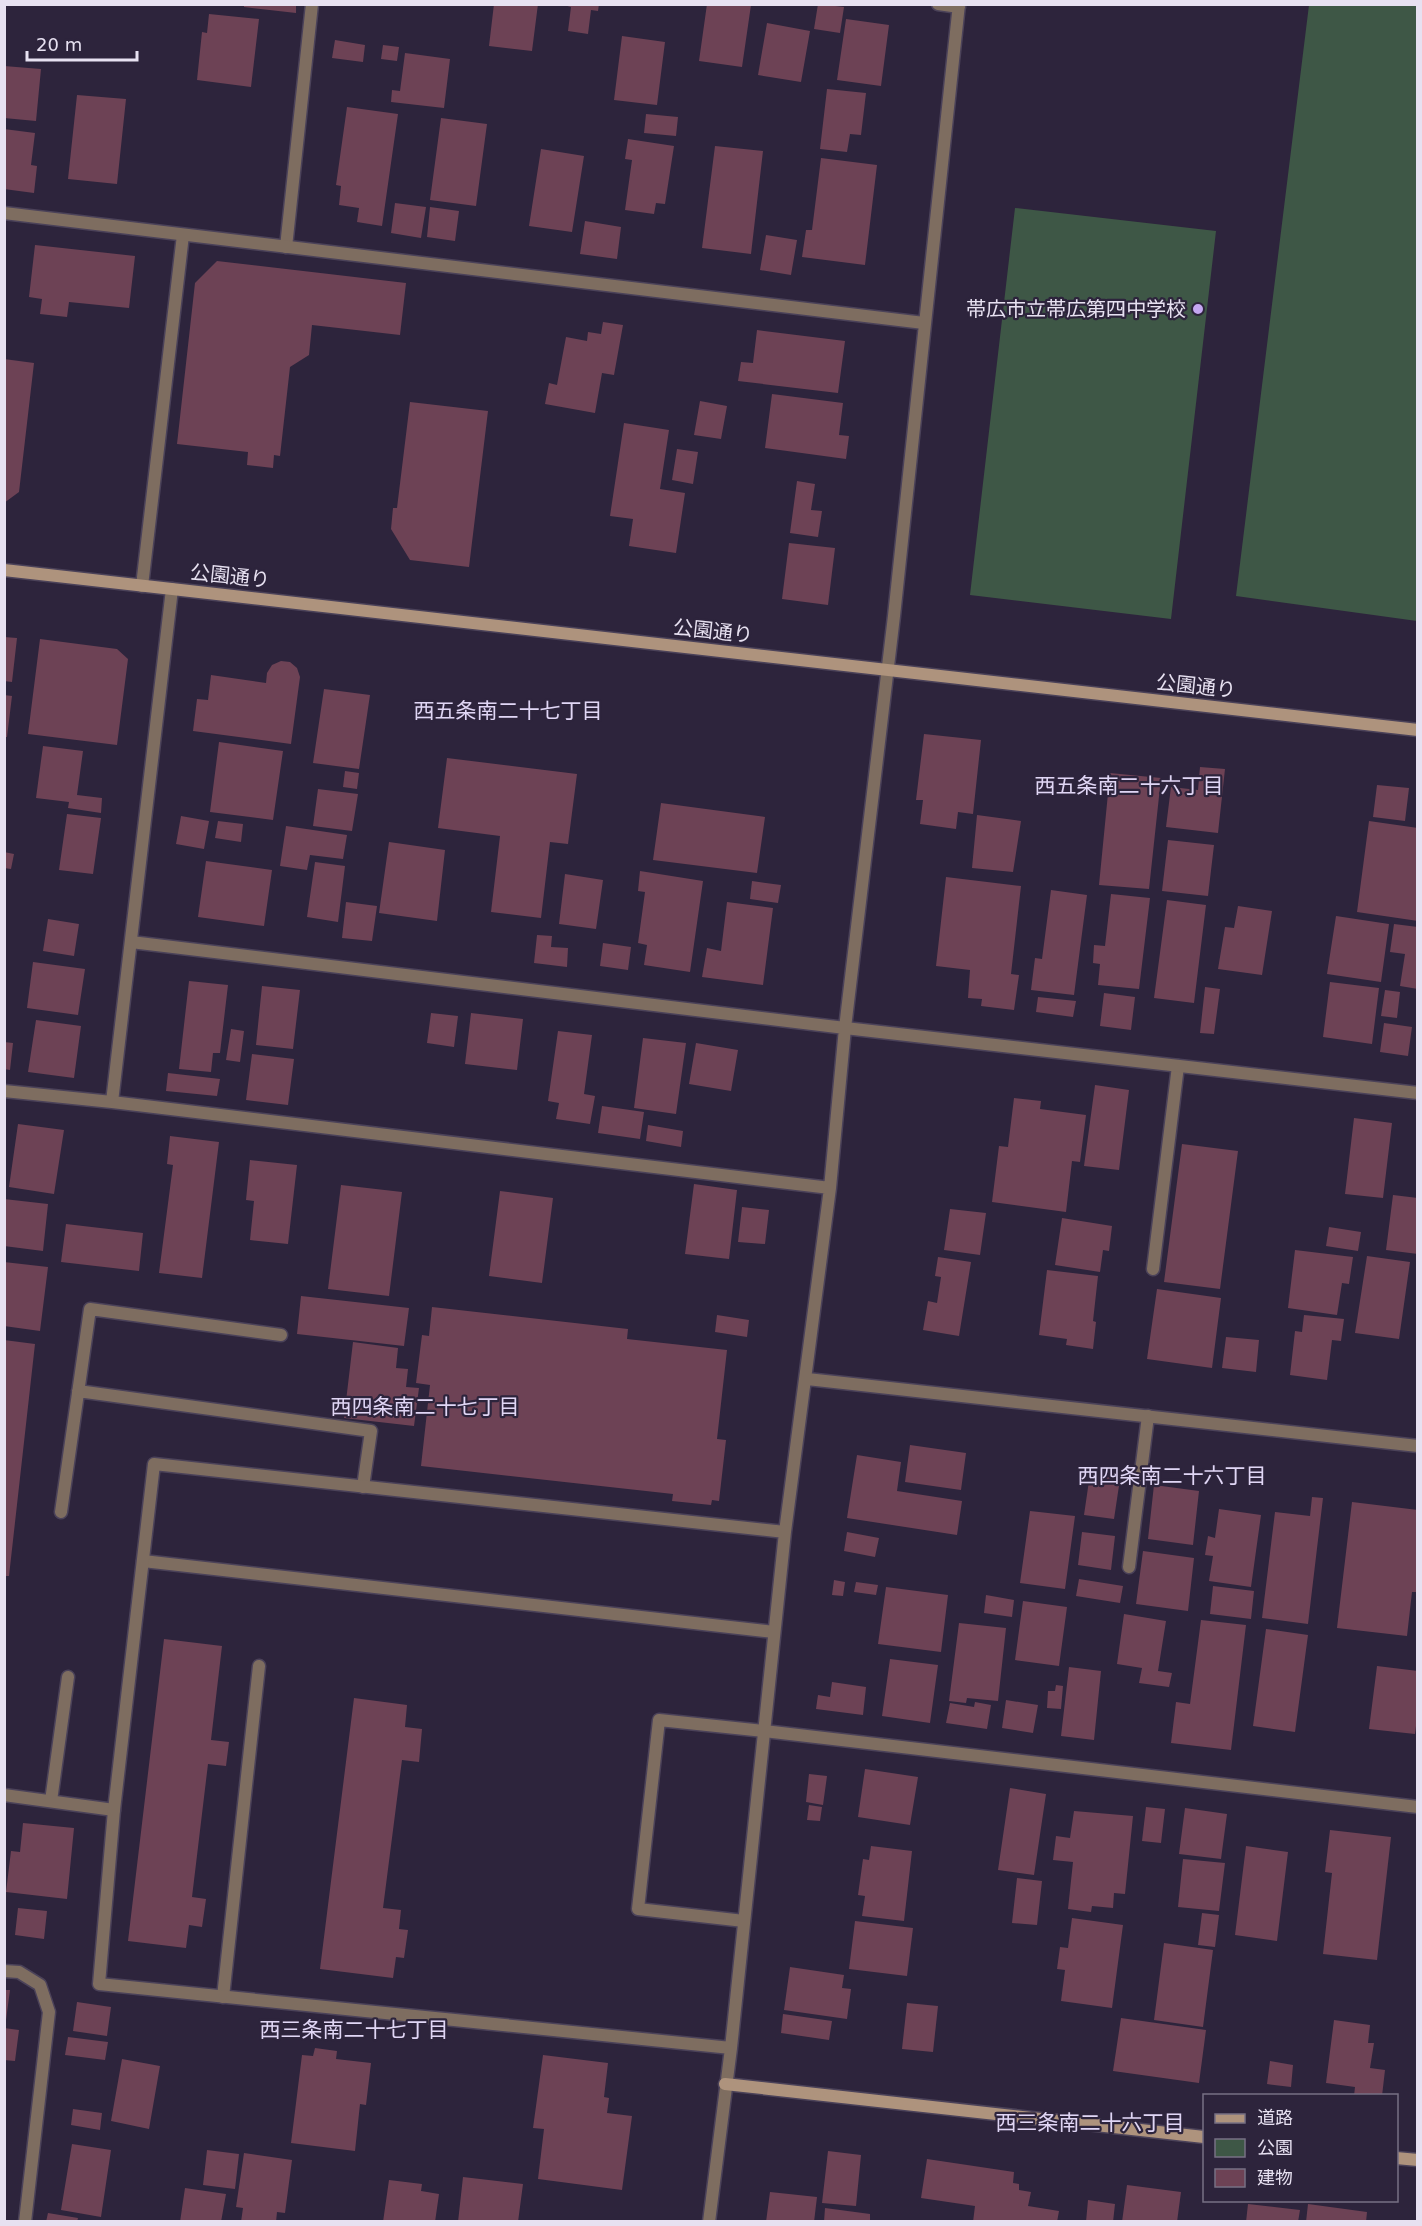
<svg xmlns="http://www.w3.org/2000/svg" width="1422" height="2226" font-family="'DejaVu Sans','Noto Sans JP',sans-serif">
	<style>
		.green { fill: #3e5746 }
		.building { fill: #6d4255 }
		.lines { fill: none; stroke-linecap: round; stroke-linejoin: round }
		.lane-casing { stroke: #4b4259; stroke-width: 15 }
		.street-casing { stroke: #4b4259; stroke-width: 15 }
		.secondary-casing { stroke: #4b4259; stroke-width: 15 }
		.lane { stroke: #7e6d60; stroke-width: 12 }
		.street { stroke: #7e6d60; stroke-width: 12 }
		.secondary { stroke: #ae937d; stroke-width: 12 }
		.poi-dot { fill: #c4a7f1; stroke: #2d243c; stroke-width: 2 }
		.labels { text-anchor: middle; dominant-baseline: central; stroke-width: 4.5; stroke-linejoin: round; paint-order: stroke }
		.poi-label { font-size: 20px; fill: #e7e1f1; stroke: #2d243c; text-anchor: end }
		.street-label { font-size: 20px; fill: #e7e1f1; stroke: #2d243c }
		.neighbourhood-label { font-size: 21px; fill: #e0d6f5; stroke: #2d243c }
	</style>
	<rect width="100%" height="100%" fill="#2d243c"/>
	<path class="green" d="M 1309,5 L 1417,5 L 1417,621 L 1236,596 Z
		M 1015,208 L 1216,231 L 1171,619 L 970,595 Z"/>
	<path class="building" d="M 244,4 L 296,4 L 296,13 L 244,7 Z
		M 494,4 L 538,4 L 532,51 L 489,46 Z
		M 560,4 L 599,4 L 598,11 L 591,10 L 588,34 L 568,31 L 571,7 Z
		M 707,4 L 751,5 L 742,67 L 699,61 Z
		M 818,4 L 844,7 L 840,33 L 814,29 Z
		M 209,14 L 259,19 L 251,87 L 197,80 L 202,32 L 207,33 Z
		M 846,19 L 889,25 L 881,86 L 837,80 Z
		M 767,23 L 810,31 L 801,82 L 758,75 Z
		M 622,36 L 665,42 L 657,105 L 614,100 Z
		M 335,40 L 365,45 L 363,62 L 332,58 Z
		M 383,45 L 399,47 L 397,61 L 381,59 Z
		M 405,53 L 450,59 L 444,108 L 391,102 L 392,90 L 400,91 Z
		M 4,66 L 41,69 L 36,121 L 4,118 Z
		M 827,89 L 866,93 L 861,135 L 850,134 L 847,152 L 820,149 Z
		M 77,95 L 126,99 L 117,184 L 68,179 Z
		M 347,107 L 398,114 L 382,226 L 357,222 L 359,208 L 339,205 L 341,186 L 336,185 Z
		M 646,114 L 678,117 L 676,136 L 644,133 Z
		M 441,118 L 487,124 L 476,206 L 430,200 Z
		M 4,129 L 35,133 L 31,165 L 37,166 L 34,193 L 4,189 Z
		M 628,139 L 674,146 L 665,204 L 656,203 L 654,214 L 625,210 L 632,160 L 625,159 Z
		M 715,146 L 763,151 L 751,254 L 702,248 Z
		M 541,149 L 584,156 L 572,232 L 529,226 Z
		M 821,158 L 877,165 L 865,265 L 802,257 L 806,230 L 812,230 Z
		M 395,203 L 426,207 L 421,238 L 391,233 Z
		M 430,207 L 459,211 L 455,241 L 427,237 Z
		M 585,221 L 621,227 L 617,259 L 580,254 Z
		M 766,235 L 797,240 L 791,275 L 760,270 Z
		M 35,245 L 135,256 L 129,308 L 69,302 L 67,317 L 40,314 L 42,299 L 29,297 Z
		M 217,261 L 406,283 L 400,335 L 312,325 L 309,355 L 290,367 L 280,456 L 274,455 L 273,468 L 247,465 L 248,452 L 177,444 L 195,283 Z
		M 603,322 L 623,325 L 614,375 L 602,373 L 595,413 L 545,404 L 549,383 L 557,385 L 566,337 L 587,341 L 588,332 L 601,334 Z
		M 757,330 L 845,341 L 838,393 L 738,381 L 741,362 L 753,363 Z
		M 4,359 L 34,363 L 19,492 L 4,503 Z
		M 772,394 L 843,403 L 839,435 L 849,436 L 846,459 L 765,448 Z
		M 700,401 L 727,406 L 721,439 L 694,435 Z
		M 410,402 L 488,411 L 469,567 L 410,560 L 391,529 L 393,508 L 397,508 Z
		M 624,423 L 669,430 L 660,489 L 685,493 L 676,553 L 629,546 L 633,519 L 610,516 Z
		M 677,449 L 698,452 L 693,484 L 672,480 Z
		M 797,481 L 815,484 L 811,510 L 822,511 L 818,537 L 790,533 Z
		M 789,543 L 835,548 L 828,605 L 782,599 Z
		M 4,637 L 17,638 L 12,682 L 4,681 Z
		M 40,639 L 117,649 L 128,659 L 117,745 L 28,734 Z
		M 281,661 L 290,662 L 297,668 L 300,677 L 291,744 L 193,731 L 197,699 L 208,700 L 211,675 L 266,683 L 267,673 L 272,665 Z
		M 324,689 L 370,695 L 359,769 L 313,763 Z
		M 4,695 L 12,696 L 7,737 L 4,737 Z
		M 924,734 L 981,740 L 973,814 L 958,812 L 956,829 L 920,824 L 923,800 L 916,800 Z
		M 219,742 L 283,751 L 273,820 L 210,812 Z
		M 43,746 L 83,751 L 77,795 L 102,798 L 101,813 L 68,808 L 69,802 L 36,798 Z
		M 447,758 L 577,774 L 568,844 L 550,842 L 541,918 L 491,912 L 500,836 L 438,828 Z
		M 1200,767 L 1225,769 L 1218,833 L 1166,827 L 1171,787 L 1198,790 Z
		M 345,771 L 359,773 L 357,789 L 343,787 Z
		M 1110,773 L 1161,778 L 1149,889 L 1099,885 Z
		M 1377,785 L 1409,788 L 1405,821 L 1373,817 Z
		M 318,789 L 358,794 L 352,831 L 313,826 Z
		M 661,803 L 765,817 L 757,873 L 653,860 Z
		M 67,814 L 101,818 L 93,874 L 59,870 Z
		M 977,815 L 1021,821 L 1013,872 L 972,868 Z
		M 181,816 L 209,821 L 204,849 L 176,844 Z
		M 218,821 L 243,824 L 241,842 L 215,838 Z
		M 1369,821 L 1418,828 L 1418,921 L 1357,912 Z
		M 286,826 L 347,835 L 343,859 L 310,855 L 307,870 L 280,866 Z
		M 1168,840 L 1214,845 L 1208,896 L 1162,891 Z
		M 389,842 L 445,850 L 437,921 L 379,913 Z
		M 4,852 L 14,854 L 11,869 L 4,868 Z
		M 206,861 L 272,870 L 264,926 L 198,917 Z
		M 315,862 L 345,866 L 338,922 L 307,917 Z
		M 640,871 L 703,881 L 690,972 L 644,965 L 647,945 L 638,943 L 645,892 L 638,891 Z
		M 565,874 L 603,880 L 596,929 L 559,924 Z
		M 946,877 L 1021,886 L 1011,974 L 1019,975 L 1014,1010 L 981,1006 L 982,999 L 968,998 L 970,970 L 936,966 Z
		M 752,881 L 781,885 L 778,903 L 750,899 Z
		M 1051,890 L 1087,895 L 1074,995 L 1031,990 L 1035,958 L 1042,959 Z
		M 1111,894 L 1150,898 L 1139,989 L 1098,985 L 1100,964 L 1093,963 L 1094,945 L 1105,946 Z
		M 1167,900 L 1206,905 L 1194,1003 L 1154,998 Z
		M 346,902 L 377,906 L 372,941 L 342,938 Z
		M 727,902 L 773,908 L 763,985 L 702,977 L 707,948 L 721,951 Z
		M 1238,906 L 1272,911 L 1262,975 L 1218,969 L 1225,927 L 1234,928 Z
		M 1336,916 L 1389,924 L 1381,982 L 1327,974 Z
		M 48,919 L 79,924 L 74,956 L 43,951 Z
		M 1394,924 L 1418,927 L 1418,989 L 1400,986 L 1405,954 L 1390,952 Z
		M 537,935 L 552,936 L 551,947 L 568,948 L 567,967 L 534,963 Z
		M 603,943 L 631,947 L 628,970 L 600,966 Z
		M 33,962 L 85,969 L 78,1015 L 27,1008 Z
		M 189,981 L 228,985 L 220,1053 L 213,1053 L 211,1072 L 179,1069 Z
		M 1330,982 L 1379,988 L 1372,1044 L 1323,1037 Z
		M 262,986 L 300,990 L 293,1049 L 256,1045 Z
		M 1205,987 L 1220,989 L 1214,1034 L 1200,1033 Z
		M 1385,990 L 1400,992 L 1397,1018 L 1381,1016 Z
		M 1104,993 L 1135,997 L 1131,1030 L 1100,1026 Z
		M 1038,997 L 1076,1001 L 1073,1017 L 1036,1012 Z
		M 431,1013 L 458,1016 L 454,1047 L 427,1043 Z
		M 471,1013 L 523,1019 L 517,1070 L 465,1064 Z
		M 36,1020 L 81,1026 L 74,1078 L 28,1072 Z
		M 1384,1023 L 1412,1027 L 1408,1056 L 1380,1052 Z
		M 231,1029 L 244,1031 L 240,1062 L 226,1060 Z
		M 558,1031 L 592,1035 L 584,1094 L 595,1096 L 590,1124 L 556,1119 L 559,1103 L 548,1101 Z
		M 643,1038 L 686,1043 L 676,1114 L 634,1108 Z
		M 4,1042 L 13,1043 L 10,1070 L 4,1069 Z
		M 696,1043 L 738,1050 L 731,1091 L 689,1084 Z
		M 252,1054 L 294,1059 L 288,1105 L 246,1100 Z
		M 168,1073 L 220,1079 L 217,1096 L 166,1091 Z
		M 1095,1085 L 1129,1090 L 1119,1170 L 1084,1166 Z
		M 1014,1098 L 1041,1101 L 1040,1109 L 1086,1115 L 1080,1162 L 1072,1161 L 1066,1212 L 992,1202 L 999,1146 L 1008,1147 Z
		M 602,1106 L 644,1112 L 640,1139 L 598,1133 Z
		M 1354,1118 L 1392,1123 L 1383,1198 L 1345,1194 Z
		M 18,1124 L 64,1130 L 54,1194 L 9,1187 Z
		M 648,1125 L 683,1131 L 681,1147 L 646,1141 Z
		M 170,1136 L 219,1142 L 202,1278 L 159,1273 L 173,1165 L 167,1164 Z
		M 1182,1144 L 1238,1151 L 1220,1289 L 1164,1282 Z
		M 250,1160 L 297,1165 L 288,1244 L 250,1240 L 254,1201 L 246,1200 Z
		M 694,1184 L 737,1190 L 729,1259 L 685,1254 Z
		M 341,1185 L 402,1192 L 389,1296 L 328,1289 Z
		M 500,1191 L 553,1198 L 542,1283 L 489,1276 Z
		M 1393,1195 L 1418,1198 L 1418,1254 L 1386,1250 Z
		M 4,1199 L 48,1204 L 43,1251 L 4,1246 Z
		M 742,1207 L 769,1210 L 765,1244 L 738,1242 Z
		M 950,1209 L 986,1213 L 980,1255 L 944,1250 Z
		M 1062,1218 L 1112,1226 L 1109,1251 L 1103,1250 L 1100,1272 L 1055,1265 Z
		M 66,1224 L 143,1233 L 139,1271 L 61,1262 Z
		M 1329,1227 L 1361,1232 L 1358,1251 L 1326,1246 Z
		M 1295,1250 L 1353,1257 L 1349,1284 L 1342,1283 L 1337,1315 L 1288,1308 Z
		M 1367,1256 L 1410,1262 L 1399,1339 L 1355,1333 Z
		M 938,1257 L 971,1262 L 959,1336 L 923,1330 L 928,1301 L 937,1303 L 941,1277 L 935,1276 Z
		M 4,1262 L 48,1267 L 40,1331 L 4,1326 Z
		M 1047,1270 L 1098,1276 L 1093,1321 L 1096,1322 L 1093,1349 L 1066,1345 L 1067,1339 L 1039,1335 Z
		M 1157,1289 L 1221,1298 L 1212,1368 L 1147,1359 Z
		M 301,1296 L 409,1308 L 404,1346 L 297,1334 Z
		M 432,1307 L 628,1329 L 627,1339 L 727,1350 L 717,1439 L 726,1440 L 719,1501 L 712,1500 L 711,1505 L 672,1501 L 673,1494 L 421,1466 L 430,1385 L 416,1383 L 422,1335 L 429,1336 Z
		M 717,1315 L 749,1320 L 747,1337 L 715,1332 Z
		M 1304,1315 L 1344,1319 L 1341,1341 L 1332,1340 L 1327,1380 L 1290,1375 L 1295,1331 L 1302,1332 Z
		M 1226,1337 L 1259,1340 L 1256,1372 L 1222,1368 Z
		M 4,1340 L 35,1344 L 9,1576 L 4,1576 Z
		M 353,1342 L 398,1348 L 396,1368 L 408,1369 L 406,1387 L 419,1388 L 414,1426 L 344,1418 Z
		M 910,1445 L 966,1453 L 961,1490 L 905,1482 Z
		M 857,1455 L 901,1462 L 897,1491 L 962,1501 L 957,1535 L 847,1518 Z
		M 1090,1474 L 1120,1479 L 1114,1519 L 1084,1515 Z
		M 1154,1485 L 1199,1491 L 1193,1545 L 1148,1539 Z
		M 1312,1497 L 1323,1498 L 1308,1624 L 1262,1618 L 1275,1512 L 1310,1516 Z
		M 1352,1502 L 1418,1510 L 1418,1592 L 1412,1592 L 1407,1636 L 1337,1628 Z
		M 1219,1509 L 1261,1515 L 1251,1587 L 1209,1581 L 1213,1556 L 1205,1555 L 1208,1536 L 1215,1538 Z
		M 1030,1511 L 1075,1516 L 1065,1589 L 1020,1583 Z
		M 847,1532 L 879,1538 L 875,1557 L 844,1551 Z
		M 1082,1532 L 1115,1536 L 1111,1570 L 1078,1565 Z
		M 1143,1551 L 1194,1558 L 1188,1611 L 1136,1604 Z
		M 1079,1579 L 1123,1586 L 1120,1603 L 1076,1596 Z
		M 834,1580 L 845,1582 L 843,1596 L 832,1595 Z
		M 856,1582 L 878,1585 L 876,1595 L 854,1592 Z
		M 1213,1586 L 1254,1591 L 1251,1619 L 1210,1614 Z
		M 886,1587 L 948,1595 L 941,1652 L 878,1644 Z
		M 986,1595 L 1014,1600 L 1012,1617 L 984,1613 Z
		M 1023,1601 L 1067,1607 L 1059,1666 L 1015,1660 Z
		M 1124,1614 L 1166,1621 L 1158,1671 L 1172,1673 L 1169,1687 L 1139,1683 L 1142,1668 L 1117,1664 Z
		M 1201,1620 L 1246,1625 L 1231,1750 L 1171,1743 L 1176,1702 L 1190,1704 Z
		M 959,1623 L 1006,1628 L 998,1701 L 967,1698 L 966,1703 L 949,1701 Z
		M 1266,1629 L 1308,1635 L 1295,1732 L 1253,1726 Z
		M 164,1639 L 222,1646 L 211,1740 L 229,1742 L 226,1766 L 208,1764 L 192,1897 L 206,1899 L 202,1927 L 189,1925 L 186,1948 L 128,1941 Z
		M 890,1659 L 938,1665 L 930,1723 L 882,1716 Z
		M 1377,1666 L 1418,1671 L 1418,1710 L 1415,1734 L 1369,1729 Z
		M 1069,1667 L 1101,1671 L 1094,1740 L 1061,1736 Z
		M 832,1682 L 866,1687 L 863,1715 L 816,1709 L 818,1695 L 830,1697 Z
		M 1056,1685 L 1063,1686 L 1061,1709 L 1047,1708 L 1048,1691 L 1055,1691 Z
		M 354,1698 L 407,1705 L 405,1727 L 422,1729 L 419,1762 L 402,1760 L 383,1908 L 401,1910 L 399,1929 L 408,1930 L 404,1958 L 396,1957 L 393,1978 L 320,1969 Z
		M 1006,1700 L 1038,1705 L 1033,1733 L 1002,1728 Z
		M 975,1702 L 991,1705 L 987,1729 L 946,1723 L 950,1703 L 974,1707 Z
		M 865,1769 L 918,1777 L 910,1825 L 858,1817 Z
		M 809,1774 L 827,1776 L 823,1805 L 806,1802 Z
		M 1010,1788 L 1046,1794 L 1034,1875 L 998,1870 Z
		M 809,1805 L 822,1807 L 820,1821 L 807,1820 Z
		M 1146,1807 L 1165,1809 L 1161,1843 L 1142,1841 Z
		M 1185,1808 L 1227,1814 L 1221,1859 L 1179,1854 Z
		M 1074,1811 L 1133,1816 L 1125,1894 L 1114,1893 L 1113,1908 L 1092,1906 L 1091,1912 L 1068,1909 L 1073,1862 L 1053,1860 L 1056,1836 L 1070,1838 Z
		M 23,1823 L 74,1828 L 67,1899 L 6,1892 L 11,1851 L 20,1852 Z
		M 1330,1830 L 1391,1837 L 1377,1960 L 1323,1954 L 1332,1873 L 1325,1872 Z
		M 871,1846 L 912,1851 L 904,1921 L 862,1916 L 865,1896 L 858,1895 L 863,1859 L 869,1860 Z
		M 1246,1846 L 1288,1852 L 1277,1941 L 1235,1935 Z
		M 1183,1859 L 1225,1863 L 1219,1911 L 1178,1907 Z
		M 1017,1878 L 1042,1881 L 1037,1925 L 1012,1923 Z
		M 18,1908 L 47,1911 L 44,1939 L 15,1935 Z
		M 1202,1913 L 1219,1915 L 1215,1947 L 1198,1945 Z
		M 1072,1918 L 1123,1925 L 1112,2008 L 1061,2001 L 1065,1970 L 1057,1969 L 1060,1947 L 1068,1948 Z
		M 855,1921 L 913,1928 L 907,1976 L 849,1969 Z
		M 1164,1943 L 1213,1950 L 1203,2027 L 1154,2020 Z
		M 790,1967 L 844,1975 L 842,1988 L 851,1989 L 847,2019 L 784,2010 Z
		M 4,1990 L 10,1990 L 6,2020 L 4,2020 Z
		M 77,2002 L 111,2007 L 107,2036 L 73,2031 Z
		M 907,2003 L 938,2006 L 933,2052 L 902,2049 Z
		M 783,2014 L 832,2021 L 829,2040 L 781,2033 Z
		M 1121,2018 L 1206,2030 L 1199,2083 L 1113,2071 Z
		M 1334,2020 L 1370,2025 L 1368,2043 L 1374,2043 L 1370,2068 L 1385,2070 L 1382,2096 L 1354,2096 L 1355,2087 L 1326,2083 Z
		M 4,2028 L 19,2030 L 15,2061 L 4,2060 Z
		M 68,2037 L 108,2042 L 105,2060 L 65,2055 Z
		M 315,2048 L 337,2051 L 336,2059 L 371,2063 L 366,2105 L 360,2104 L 355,2151 L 291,2143 L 302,2055 L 313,2056 Z
		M 543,2055 L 608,2063 L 604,2097 L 609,2098 L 607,2113 L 632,2116 L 622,2190 L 538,2179 L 544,2129 L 533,2128 Z
		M 122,2059 L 160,2066 L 149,2129 L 111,2121 Z
		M 1270,2061 L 1293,2065 L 1291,2087 L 1267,2084 Z
		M 73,2109 L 102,2113 L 100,2130 L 71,2125 Z
		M 72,2144 L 111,2150 L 101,2217 L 61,2210 Z
		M 207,2150 L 239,2154 L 235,2189 L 203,2185 Z
		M 828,2151 L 861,2155 L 856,2206 L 822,2203 Z
		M 244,2153 L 292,2160 L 285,2213 L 277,2212 L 276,2222 L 241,2222 L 243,2208 L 236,2207 Z
		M 927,2159 L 1014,2172 L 1013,2183 L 1019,2184 L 1019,2190 L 1031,2192 L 1028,2206 L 1059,2211 L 1057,2222 L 973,2222 L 975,2206 L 921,2198 Z
		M 463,2177 L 523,2184 L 518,2222 L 458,2222 Z
		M 389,2180 L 422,2184 L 421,2191 L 439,2194 L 435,2222 L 383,2222 Z
		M 1127,2185 L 1181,2192 L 1177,2222 L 1122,2222 Z
		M 185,2188 L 226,2194 L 221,2222 L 180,2222 Z
		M 770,2192 L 817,2197 L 814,2222 L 766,2222 Z
		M 1088,2200 L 1115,2204 L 1113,2222 L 1086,2222 Z
		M 1248,2204 L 1300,2210 L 1298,2222 L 1246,2222 Z
		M 1308,2204 L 1367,2212 L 1366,2222 L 1306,2222 Z
		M 825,2208 L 870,2214 L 870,2222 L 824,2222 Z
		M 48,2213 L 78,2218 L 77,2222 L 46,2222 Z"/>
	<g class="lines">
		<g class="lane-casing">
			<path id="lane" d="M 286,247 L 312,4
				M 142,586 L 183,235
				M 1153,1269 L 1178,1066
				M 78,1391 L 371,1431 L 363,1487
				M 61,1512 L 90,1309 L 281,1335
				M 143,1561 L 774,1632
				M 1129,1567 L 1148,1416
				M 4,1795 L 114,1810
				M 51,1801 L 68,1677
				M 744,1921 L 638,1909 L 659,1720 L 764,1731
				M 223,1997 L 259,1666"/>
		</g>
		<g class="street-casing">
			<path id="street" d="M 938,4 L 959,7
				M 4,213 L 924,323
				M 131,942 L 845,1028 L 1418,1093
				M 4,1091 L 112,1102 L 830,1188
				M 112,1102 L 172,589
				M 807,1379 L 1418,1446
				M 764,1731 L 1418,1807
				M 4,1971 L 19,1972 L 40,1985 L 49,2012 L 25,2222
				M 731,2048 L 99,1984 L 114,1810 L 154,1464 L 785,1532
				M 709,2222 L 731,2048 L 785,1532 L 830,1188 L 845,1028 L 894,616 L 959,4"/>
		</g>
		<g class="secondary-casing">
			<path id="secondary" d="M 4,570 L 1418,730
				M 725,2084 L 1204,2137
				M 1396,2158 L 1418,2160"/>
		</g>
		<use href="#lane" class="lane"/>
		<use href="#street" class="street"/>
		<use href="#secondary" class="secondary"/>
	</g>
	<circle class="poi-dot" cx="1198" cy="309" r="6"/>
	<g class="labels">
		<g class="poi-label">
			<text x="1186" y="309">帯広市立帯広第四中学校</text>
		</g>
		<g class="street-label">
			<text transform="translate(230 576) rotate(6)">公園通り</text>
			<text transform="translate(713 631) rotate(6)">公園通り</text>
			<text transform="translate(1196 686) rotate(6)">公園通り</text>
		</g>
		<g class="neighbourhood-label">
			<text x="508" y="711">西五条南二十七丁目</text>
			<text x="1129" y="786">西五条南二十六丁目</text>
			<text x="425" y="1407">西四条南二十七丁目</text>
			<text x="1172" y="1476">西四条南二十六丁目</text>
			<text x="354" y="2030">西三条南二十七丁目</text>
			<text x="1090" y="2123">西三条南二十六丁目</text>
		</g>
	</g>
	<rect width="1422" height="2226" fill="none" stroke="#e7e1f1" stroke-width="12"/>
	<rect x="1203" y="2094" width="195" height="108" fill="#2d243c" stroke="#777084" stroke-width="1.5"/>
	<rect x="1215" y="2114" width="30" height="9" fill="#ae937d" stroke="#777084" stroke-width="1.5"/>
	<text x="1257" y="2124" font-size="18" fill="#e7e1f1">道路</text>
	<rect x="1215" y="2139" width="30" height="18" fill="#3e5746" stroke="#777084" stroke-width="1.5"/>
	<text x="1257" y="2154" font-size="18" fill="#e7e1f1">公園</text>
	<rect x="1215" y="2169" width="30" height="18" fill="#6d4255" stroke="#777084" stroke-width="1.5"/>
	<text x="1257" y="2184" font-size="18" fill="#e7e1f1">建物</text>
	<path d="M27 51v9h110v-9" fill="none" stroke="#e7e1f1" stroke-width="3"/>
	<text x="36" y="51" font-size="18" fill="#e7e1f1" stroke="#2d243c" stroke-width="4.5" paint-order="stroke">20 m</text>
</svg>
